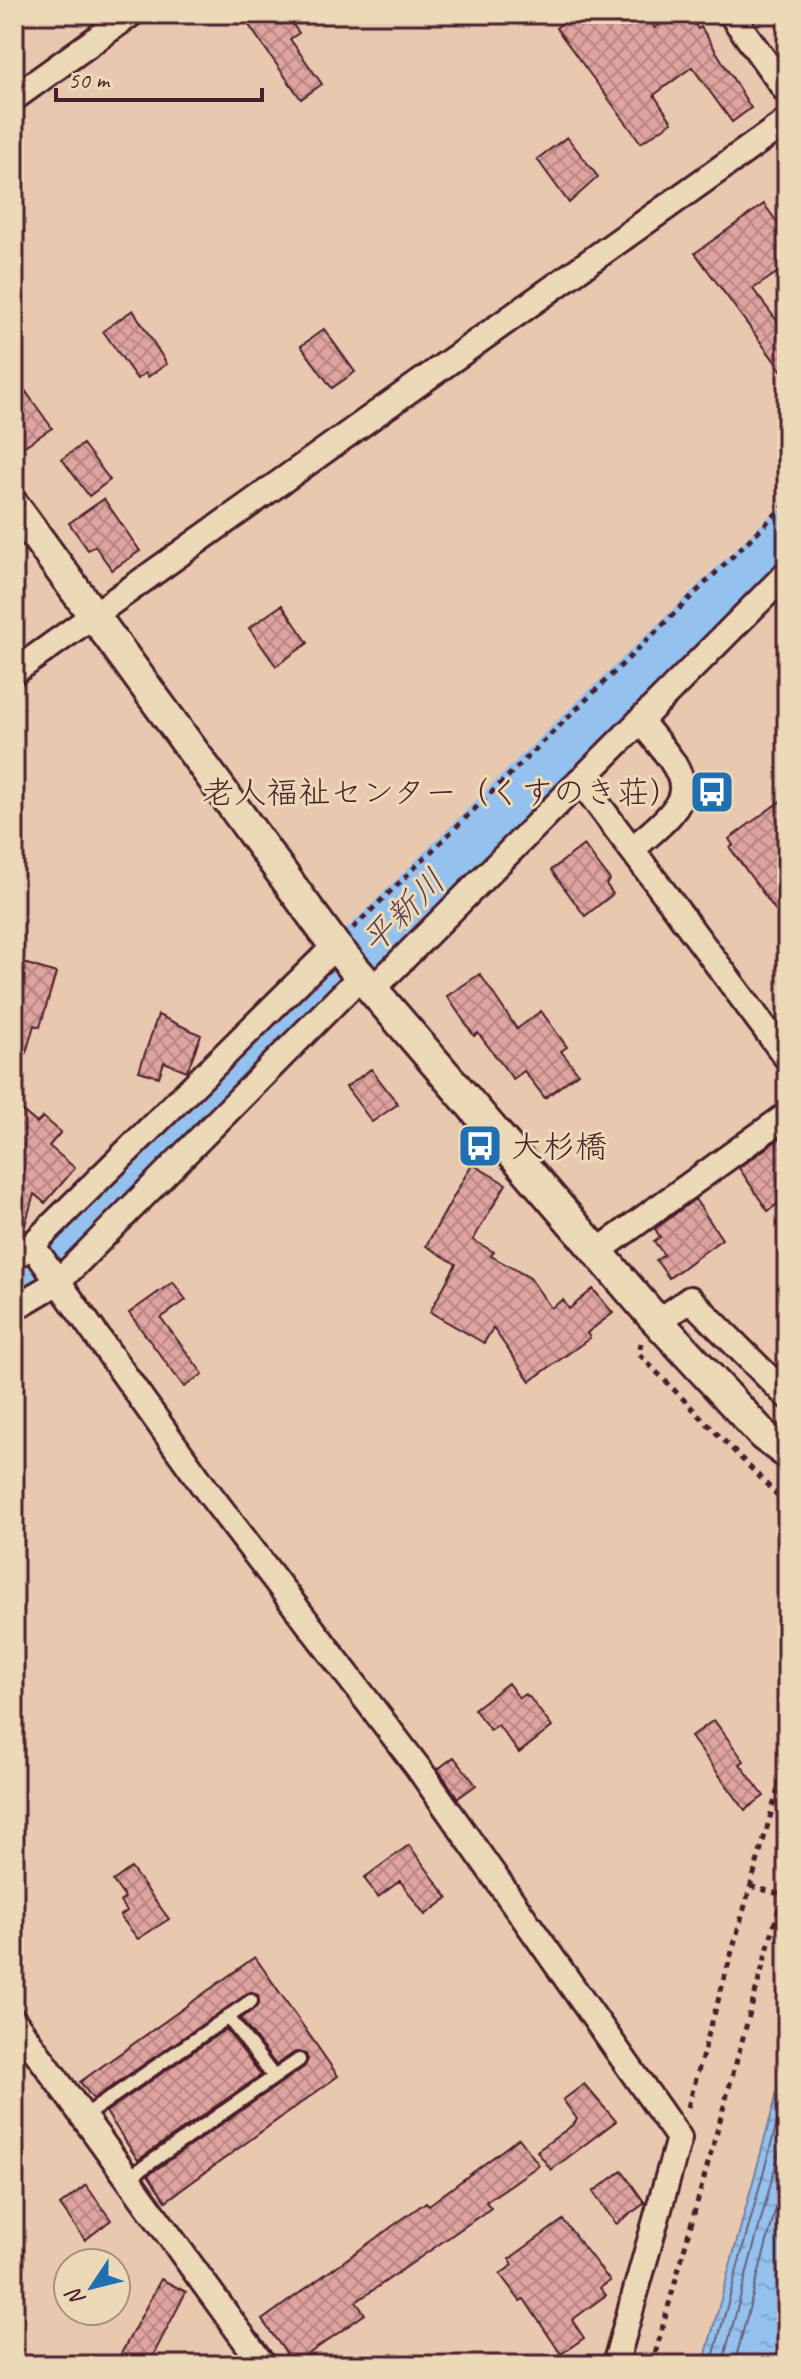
<svg xmlns="http://www.w3.org/2000/svg" width="801" height="2379" font-family="Caveat,'Klee One',sans-serif">
	<style>
		.water { fill: url(#water-ripples); stroke: #7680a0; stroke-width: 2 }
		.lines { fill: none; stroke-linecap: round; stroke-linejoin: round }
		.shore { stroke: #686079; stroke-width: 2 }
		.river { stroke: #94c1ee; stroke-width: 50 }
		.building { fill: url(#building-cross-hatch); stroke: #4a1f2b; stroke-width: 2 }
		.service-casing { stroke: #4a1f2b; stroke-width: 18 }
		.minor-casing { stroke: #4a1f2b; stroke-width: 30 }
		.tertiary-casing { stroke: #4a1f2b; stroke-width: 36 }
		.path { stroke: #4a1f2b; stroke-width: 5; stroke-dasharray: 6 6; stroke-linecap: butt }
		.service { stroke: #ecd9b7; stroke-width: 12 }
		.minor { stroke: #ecd9b7; stroke-width: 24 }
		.tertiary { stroke: #ecd9b7; stroke-width: 30 }
		.labels { text-anchor: middle; dominant-baseline: central; stroke-width: 6; stroke-linejoin: round; paint-order: stroke }
		.poi-label { font-size: 32px; fill: #4a1f2b; stroke: #ecd9b7; text-anchor: end }
		.water-label { font-size: 34px; font-style: italic; fill: #593f52; stroke: #ecd9b7 }
	</style>
	<defs>
		<pattern id="water-ripples" width="26" height="14" patternUnits="userSpaceOnUse" patternTransform="scale(2)"><rect width="26" height="14" fill="#94c1ee"/><path d="M2 4q2-2 4 0t4 0M15 11q2-2 4 0t4 0" fill="none" stroke="#81a5cc"/></pattern>
		<pattern id="building-cross-hatch" width="8" height="8" patternUnits="userSpaceOnUse" patternTransform="scale(2)"><rect width="8" height="8" fill="#dfa49f"/><path d="M0 0l8 8M0 8l8-8" fill="none" stroke="#b78582"/></pattern>
	</defs>
	<rect width="100%" height="100%" fill="#e8c9b0"/>
	<filter id="ink" filterUnits="userSpaceOnUse"><feTurbulence type="fractalNoise" baseFrequency=".0125" numOctaves="2"/><feDisplacementMap in="SourceGraphic" scale="16" xChannelSelector="R" yChannelSelector="G"/><feConvolveMatrix kernelMatrix="1 2 1 2 8 2 1 2 1" color-interpolation-filters="sRGB"/></filter>
	<g filter="url(#ink)">
		<path class="water" d="M 787,2057 L 787,2365 L 703,2365 Z"/>
		<g class="lines">
			<path class="shore" d="M 711,2365 L 787,2086
				M 722,2365 L 787,2123
				M 734,2365 L 787,2167"/>
			<path class="river" d="M 14,1283 L 71,1239 L 540,772 L 787,534"/>
		</g>
		<path class="building" d="M 241,14 L 285,14 L 299,33 L 290,39 L 322,84 L 301,99 Z
			M 551,14 L 646,14 L 655,28 L 676,14 L 688,14 L 698,29 L 701,27 L 751,108 L 732,122 L 692,67 L 654,95 L 672,122 L 641,143 L 556,28 L 561,24 Z
			M 567,137 L 598,177 L 569,203 L 537,159 Z
			M 764,204 L 787,236 L 787,266 L 753,289 L 787,334 L 787,378 L 695,253 Z
			M 133,310 L 167,364 L 148,377 L 145,373 L 137,379 L 103,331 Z
			M 324,329 L 355,372 L 332,388 L 301,346 Z
			M 14,375 L 52,428 L 14,453 Z
			M 83,444 L 110,480 L 89,496 L 62,459 Z
			M 104,499 L 140,551 L 112,570 L 95,546 L 88,550 L 69,523 Z
			M 282,605 L 308,643 L 276,666 L 249,628 Z
			M 787,796 L 787,926 L 730,848 L 733,845 L 729,839 Z
			M 584,845 L 610,880 L 606,884 L 613,894 L 585,916 L 551,870 Z
			M 14,960 L 56,973 L 40,1027 L 34,1025 L 20,1074 L 14,1073 Z
			M 480,974 L 517,1029 L 541,1011 L 567,1047 L 561,1051 L 578,1073 L 545,1098 L 524,1071 L 513,1079 L 478,1033 L 474,1036 L 447,996 Z
			M 158,1015 L 201,1035 L 187,1071 L 164,1062 L 159,1077 L 139,1071 Z
			M 371,1069 L 398,1104 L 372,1122 L 346,1087 Z
			M 14,1104 L 37,1123 L 43,1117 L 61,1132 L 49,1146 L 75,1168 L 45,1203 L 34,1194 L 23,1232 L 14,1239 Z
			M 787,1133 L 787,1197 L 768,1211 L 739,1168 Z
			M 472,1164 L 506,1184 L 473,1240 L 494,1252 L 491,1256 L 530,1278 L 551,1308 L 563,1300 L 569,1309 L 593,1289 L 613,1313 L 587,1333 L 590,1338 L 530,1381 L 493,1328 L 484,1343 L 430,1312 L 456,1264 L 426,1246 Z
			M 695,1199 L 722,1239 L 669,1278 L 656,1260 L 664,1255 L 654,1241 L 660,1237 L 655,1229 Z
			M 173,1282 L 186,1300 L 161,1318 L 203,1374 L 184,1387 L 129,1313 Z
			M 508,1683 L 519,1698 L 525,1694 L 530,1698 L 552,1727 L 519,1753 L 498,1725 L 490,1730 L 474,1709 Z
			M 714,1720 L 744,1761 L 740,1764 L 764,1796 L 745,1810 L 691,1737 Z
			M 454,1757 L 476,1785 L 458,1798 L 438,1769 Z
			M 409,1845 L 448,1898 L 425,1915 L 400,1881 L 378,1897 L 364,1878 Z
			M 131,1868 L 169,1919 L 138,1939 L 120,1916 L 127,1911 L 120,1902 L 125,1898 L 113,1881 Z
			M 255,1957 L 338,2076 L 166,2201 L 148,2175 L 304,2067 L 308,2060 L 306,2054 L 295,2052 L 276,2065 L 241,2019 L 259,2004 L 258,1995 L 250,1992 L 93,2099 L 80,2082 Z
			M 226,2029 L 261,2075 L 138,2160 L 106,2112 Z
			M 584,2084 L 616,2121 L 551,2170 L 537,2151 L 574,2124 L 577,2119 L 563,2100 Z
			M 519,2138 L 539,2165 L 486,2202 L 491,2208 L 356,2302 L 365,2314 L 294,2364 L 262,2320 L 426,2202 L 429,2205 Z
			M 622,2171 L 645,2203 L 616,2224 L 593,2192 Z
			M 86,2185 L 111,2220 L 85,2240 L 60,2205 Z
			M 563,2220 L 610,2281 L 600,2288 L 606,2295 L 572,2320 L 584,2338 L 561,2354 L 524,2299 L 520,2301 L 500,2274 L 513,2265 L 509,2259 Z
			M 161,2279 L 186,2292 L 148,2365 L 115,2365 Z"/>
		<g class="lines">
			<g class="service-casing">
				<path id="service" d="M 228,2017 L 274,2077
					M 83,2117 L 251,2001
					M 128,2178 L 299,2060"/>
			</g>
			<g class="minor-casing">
				<path id="minor" d="M 731,14 L 787,92
					M 14,98 L 131,14
					M 14,672 L 787,121
					M 580,780 L 787,1058
					M 632,849 C 700,794 695,786 640,721
					M 373,989 L 787,573
					M 32,1245 L 205,1488 L 419,1769 L 679,2138 L 615,2365
					M 598,1251 L 787,1115
					M 14,1257 L 32,1245 L 335,946
					M 14,1308 L 58,1282 L 361,976
					M 658,1322 L 690,1299 L 787,1396
					M 14,2021 L 263,2365"/>
			</g>
			<g class="tertiary-casing">
				<path id="tertiary" d="M 14,506 L 335,946 L 648,1311 L 764,1436 L 787,1453"/>
			</g>
			<path class="path" d="M 353,928 L 787,503
				M 641,1343 L 639,1354 L 787,1505
				M 750,1886 L 783,1895
				M 688,2107 L 787,1757
				M 652,2365 L 787,1879"/>
			<use href="#service" class="service"/>
			<use href="#minor" class="minor"/>
			<use href="#tertiary" class="tertiary"/>
		</g>
	</g>
	<defs>
		<g id="bus-square" transform="scale(2.3)"><rect x="-9" y="-9" width="18" height="18" rx="4" fill="#1f6fb2" stroke="#ecd9b7"/><path d="M-5-6H5V4H4V6H2V4H-2V6H-4V4H-5ZM-3.5-4V0h7V-4ZM-3.5 1.2v1.5H-2V1.2ZM2 1.2v1.5H3.5V1.2Z" fill="#fff"/></g>
	</defs>
	<g fill-rule="evenodd">
		<use href="#bus-square" x="712" y="792"/>
		<use href="#bus-square" x="480" y="1146"/>
	</g>
	<g class="labels">
		<g class="poi-label">
			<text x="681" y="792">老人福祉センター（くすのき荘）</text>
			<text x="511" y="1146" text-anchor="start">大杉橋</text>
		</g>
		<g class="water-label">
			<text transform="translate(403 911) rotate(-45)">平新川</text>
		</g>
	</g>
	<rect width="801" height="2379" fill="none" stroke="#ecd9b7" stroke-width="48"/>
	<rect x="24" y="24" width="753" height="2331" fill="none" stroke="#4a1f2b" stroke-width="3" filter="url(#ink)"/>
	<g transform="translate(92 2287) rotate(235)"><circle r="38" fill="#ecd9b7" stroke="#ab8f7f" stroke-width="2"/>
	<path d="M0-6L14 30L0 20L-14 30Z" fill="#1f6fb2"/>
	<text y="-12" font-size="22" font-weight="bold" text-anchor="middle" fill="#4a1f2b">N</text>
	</g>
	<path d="M56 88v12h206v-12" fill="none" stroke="#4a1f2b" stroke-width="4"/>
	<text x="68" y="88" font-size="24" fill="#4a1f2b" stroke="#ecd9b7" stroke-width="6" paint-order="stroke">50 m</text>
</svg>
